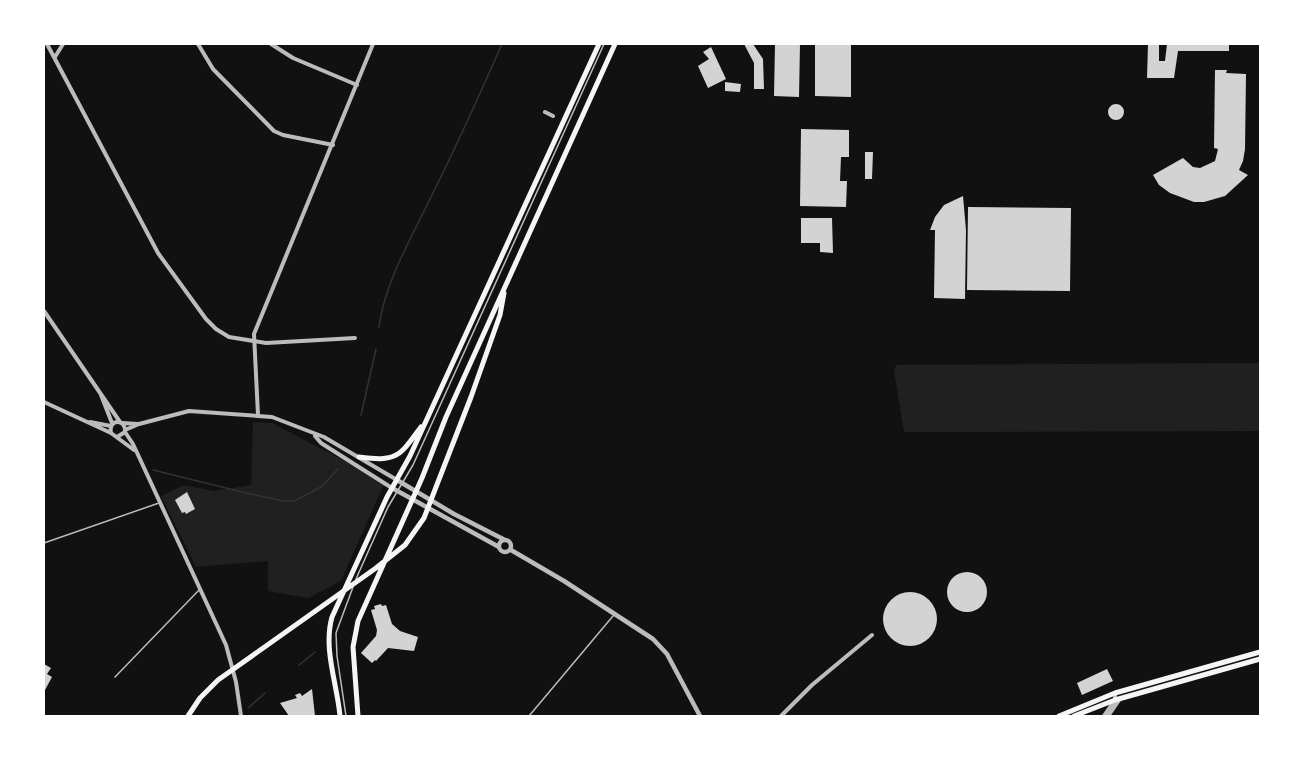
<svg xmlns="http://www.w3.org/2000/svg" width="1304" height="760" font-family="Cabin,sans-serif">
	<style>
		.green { fill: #202020 }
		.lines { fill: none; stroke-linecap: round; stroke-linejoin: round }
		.stream { stroke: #333; stroke-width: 1.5 }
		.building { fill: #d3d3d3 }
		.service { stroke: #bcbcbc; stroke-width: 1.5 }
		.minor { stroke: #bcbcbc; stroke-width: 4 }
		.tertiary { stroke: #bcbcbc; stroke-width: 4.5 }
		.secondary { stroke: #f5f5f5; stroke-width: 5 }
	</style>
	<rect width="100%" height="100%" fill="#111"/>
	<path class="green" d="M 1260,363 L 1260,431 L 904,432 L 894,371 L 896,365 Z
		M 253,422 L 272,423 L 385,482 L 341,581 L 308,598 L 268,591 L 268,561 L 196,567 L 161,496 L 184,485 L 214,491 L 251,485 Z"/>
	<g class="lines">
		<path class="stream" d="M 379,327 C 385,281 412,237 432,195 C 457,145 480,94 502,44
			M 361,415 L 376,349
			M 153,470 L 246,493 L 284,501 L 294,501 L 321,487 L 338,469
			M 299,665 L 315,652
			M 248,708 L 265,693"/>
	</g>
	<path class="building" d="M 744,44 L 753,44 L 763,59 L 764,89 L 754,89 L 754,63 Z
		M 775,44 L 800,44 L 799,97 L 774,96 Z
		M 815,44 L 851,44 L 851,97 L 815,96 Z
		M 1148,44 L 1159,44 L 1159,61 L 1165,61 L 1167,44 L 1229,44 L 1229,51 L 1178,51 L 1174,78 L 1147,78 Z
		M 711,47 L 726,79 L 708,88 L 698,66 L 709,59 L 703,52 Z
		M 1215,70 L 1227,70 L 1226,73 L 1246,74 L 1245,149 L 1243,161 L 1239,170 L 1248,175 L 1225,196 L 1204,202 L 1194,202 L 1170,193 L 1159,185 L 1153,175 L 1183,158 L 1193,167 L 1200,168 L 1215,161 L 1218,149 L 1214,148 Z
		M 725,82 L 741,84 L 740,92 L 725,91 Z
		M1108 112a8 8 0 1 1 16 0a8 8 0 1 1-16 0Z
		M 801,129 L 849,130 L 849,157 L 841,157 L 840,181 L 847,181 L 846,207 L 800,206 Z
		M 865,152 L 873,152 L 872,179 L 865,179 Z
		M 963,196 L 966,230 L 965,299 L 934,298 L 935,230 L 930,230 L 935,217 L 944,205 Z
		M 968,207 L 1071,208 L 1070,291 L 967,290 Z
		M 801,218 L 832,218 L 833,253 L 820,252 L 820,243 L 801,243 Z
		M 187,492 L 195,509 L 186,514 L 185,512 L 182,513 L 175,500 Z
		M947 592a20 20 0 1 1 40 0a20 20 0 1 1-40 0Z
		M883 619a27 27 0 1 1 54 0a27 27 0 1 1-54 0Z
		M 381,604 L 382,606 L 386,605 L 392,624 L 400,631 L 418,637 L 414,651 L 388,648 L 376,661 L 375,660 L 372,663 L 361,653 L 376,636 L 377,630 L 371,610 L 375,609 L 374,606 Z
		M 44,664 L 51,668 L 47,674 L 52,677 L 45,690 L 44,689 Z
		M 1107,669 L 1113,681 L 1082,695 L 1077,683 Z
		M 312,689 L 315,716 L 289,716 L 280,703 L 297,698 L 295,695 L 300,693 L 302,696 Z"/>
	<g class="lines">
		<path class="service" d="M 44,543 L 159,503
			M 356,579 L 388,507 L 413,465 L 604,44
			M 115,677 L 200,589
			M 346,716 L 337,656 L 336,633 L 353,587
			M 529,716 L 613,616"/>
		<path class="minor" d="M 47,44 L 158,253 L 206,319 L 216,329 L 229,337 L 266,343 L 355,338
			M 198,44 L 213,69 L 274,131 L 283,135 L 333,145
			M 271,44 L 293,58 L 357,85
			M 55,57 L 63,44
			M 545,112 L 553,116
			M 44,311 L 120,422
			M 101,395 L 112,423
			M 44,402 L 111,433 L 134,450
			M 258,415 L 254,334 L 373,44
			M 90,422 L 111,426
			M 122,423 L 138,424
			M 125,430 L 139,424 L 189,411 L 272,417 L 324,437 L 397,480
			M 125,432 L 133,444 L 226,645 L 236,682 L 241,716
			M 111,433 C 108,419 126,418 125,432 L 117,437
			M 315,436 L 321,443 L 392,488
			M 781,716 L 812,685 L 872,635
			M 1104,716 L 1115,700 L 1115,693
			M 1108,716 L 1119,700"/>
		<path class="tertiary" d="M 397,480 L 454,514 L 505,540
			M 392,488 L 499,547
			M499 546a6 6 0 1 1 12 0a6 6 0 1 1-12 0Z
			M 511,550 L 564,581 L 653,639 L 667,654 L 700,716"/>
		<path class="secondary" d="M 359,457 C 397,462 399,457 421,427
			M 188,716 L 200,698 L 218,680 L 376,568 L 405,545 L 424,518 L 471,397 L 500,315 L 504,293
			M 340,716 C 337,683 323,649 332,617 L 387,497 L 410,456 L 599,44
			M 358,716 L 353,647 L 358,621 L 422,478 L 446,417 L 615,44
			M 1059,716 L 1115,693 L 1260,652
			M 1074,716 L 1115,700 L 1260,659"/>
	</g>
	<rect width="1304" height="760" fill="none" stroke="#ffffff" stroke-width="90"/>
</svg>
